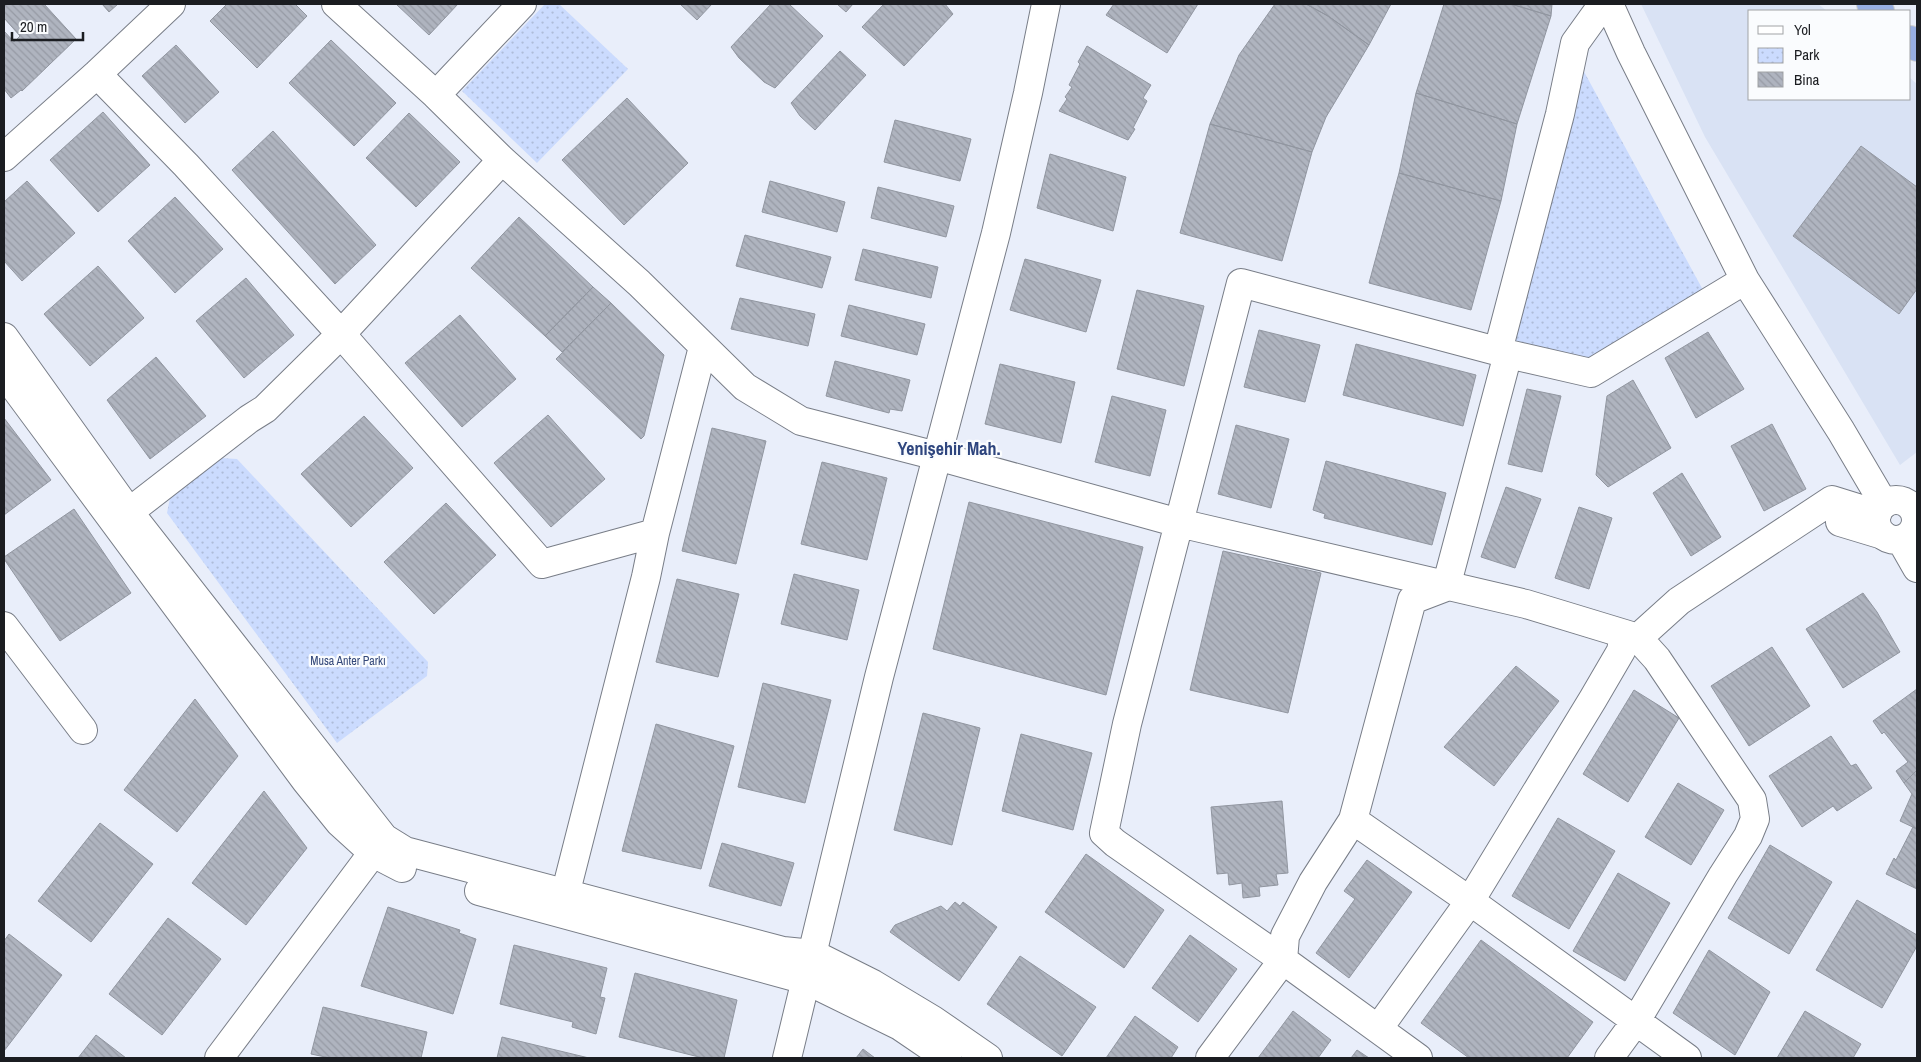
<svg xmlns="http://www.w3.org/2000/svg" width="1921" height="1062" font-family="'Archivo Narrow',sans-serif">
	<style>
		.built { fill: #d9e2f4 }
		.park { fill: url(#park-dots) }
		.building { fill: url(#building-back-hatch); stroke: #9196a0 }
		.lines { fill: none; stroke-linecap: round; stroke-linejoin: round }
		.minor-casing { stroke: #787d87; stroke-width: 30 }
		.tertiary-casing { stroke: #787d87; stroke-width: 30 }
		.secondary-casing { stroke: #787d87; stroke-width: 30 }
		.trunk-casing { stroke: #cdcdce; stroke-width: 30 }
		.minor { stroke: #fff; stroke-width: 28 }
		.tertiary { stroke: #fff; stroke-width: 28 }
		.secondary { stroke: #fff; stroke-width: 28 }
		.trunk { stroke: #97aee2; stroke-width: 28 }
		.labels { text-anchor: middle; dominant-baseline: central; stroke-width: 4.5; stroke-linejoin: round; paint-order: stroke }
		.park-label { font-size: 12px; fill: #35497a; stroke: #fafcfe }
		.district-label { font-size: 18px; font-weight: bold; fill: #2e457e; stroke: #fafcfe }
	</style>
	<defs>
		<pattern id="park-dots" width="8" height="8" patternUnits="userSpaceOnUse" patternTransform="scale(1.25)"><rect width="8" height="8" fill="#cbdbfe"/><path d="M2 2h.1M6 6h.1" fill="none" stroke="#aebcd9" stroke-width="1.8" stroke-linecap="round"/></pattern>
		<pattern id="building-back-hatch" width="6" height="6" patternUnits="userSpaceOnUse" patternTransform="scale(1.25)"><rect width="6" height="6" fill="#afb4bf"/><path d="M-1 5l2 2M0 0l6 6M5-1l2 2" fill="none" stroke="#969aa4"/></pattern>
	</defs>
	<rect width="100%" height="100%" fill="#e9eefa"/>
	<path class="built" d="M 1641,4 L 1818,4 L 1827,11 L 1750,11 L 1750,99 L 1910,99 L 1910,78 L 1917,84 L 1917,452 L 1900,465 L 1705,137 Z"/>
	<path class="park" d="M 545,4 L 559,4 L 628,69 L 537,163 L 462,91 Z
		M 1582,68 L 1703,290 L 1587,360 L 1513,341 Z
		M 221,458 L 237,459 L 428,662 L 427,676 L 337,743 L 167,513 L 170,498 Z"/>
	<path class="building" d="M 7,4 L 44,4 L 76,39 L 22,91 L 21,90 L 11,98 L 4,89 L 4,31 L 14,42 L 20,36 L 4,18 L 4,7 Z
		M 102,4 L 118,4 L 109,12 Z
		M 227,4 L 295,4 L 307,16 L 257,68 L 210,21 Z
		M 396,4 L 458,4 L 429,35 Z
		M 680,4 L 712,4 L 697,20 Z
		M 771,4 L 789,4 L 823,36 L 775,88 L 764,82 L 739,58 L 731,47 Z
		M 837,4 L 853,4 L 846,12 Z
		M 884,4 L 945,4 L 953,14 L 904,66 L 862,27 Z
		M 1114,4 L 1198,4 L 1167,53 L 1106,15 Z
		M 1275,4 L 1306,4 L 1328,16 L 1369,45 L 1326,117 L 1312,152 L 1210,124 L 1239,55 Z
		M 1306,4 L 1391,4 L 1369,45 L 1328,16 Z
		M 1444,4 L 1511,4 L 1551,16 L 1517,124 L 1416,93 Z
		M 1511,4 L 1552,4 L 1551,16 Z
		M 331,40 L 396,103 L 354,146 L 289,83 Z
		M 176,45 L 219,92 L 185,123 L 142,76 Z
		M 1087,46 L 1151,85 L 1143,98 L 1147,101 L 1133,128 L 1135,129 L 1128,140 L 1059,111 L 1067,99 L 1065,97 L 1072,87 L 1069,85 L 1080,64 L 1078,62 Z
		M 840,51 L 866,75 L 815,130 L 800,116 L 791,103 Z
		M 1416,93 L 1517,124 L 1501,201 L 1399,173 Z
		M 627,98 L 688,163 L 624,225 L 562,160 Z
		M 103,112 L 150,165 L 98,212 L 50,160 Z
		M 409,113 L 460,162 L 416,207 L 366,158 Z
		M 895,120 L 971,139 L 960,181 L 884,162 Z
		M 1210,124 L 1312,152 L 1282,261 L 1180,233 Z
		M 273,131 L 376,245 L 335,284 L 232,170 Z
		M 1861,146 L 1917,187 L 1917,289 L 1899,314 L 1793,236 Z
		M 1050,154 L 1126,177 L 1113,231 L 1037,208 Z
		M 1399,173 L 1501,201 L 1471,310 L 1369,283 Z
		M 27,181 L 75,233 L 22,281 L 4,261 L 4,202 Z
		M 770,181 L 845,202 L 837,232 L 762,212 Z
		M 878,187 L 954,206 L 946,237 L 871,218 Z
		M 175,197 L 223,249 L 175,293 L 128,241 Z
		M 519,217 L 593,287 L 545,336 L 471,268 Z
		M 745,235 L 831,257 L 822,288 L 736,266 Z
		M 863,249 L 938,267 L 931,298 L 855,280 Z
		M 1025,259 L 1101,280 L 1086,332 L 1010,310 Z
		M 98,266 L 144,318 L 90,366 L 44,314 Z
		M 246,278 L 294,335 L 244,378 L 196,321 Z
		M 593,287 L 611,303 L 562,352 L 545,336 Z
		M 1137,290 L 1204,306 L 1184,386 L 1117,369 Z
		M 740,298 L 815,314 L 808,346 L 731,329 Z
		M 611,303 L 664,355 L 644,436 L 641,439 L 556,359 Z
		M 849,305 L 925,324 L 917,355 L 841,336 Z
		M 460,315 L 516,379 L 462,427 L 405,363 Z
		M 1259,330 L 1320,345 L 1305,402 L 1244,387 Z
		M 1708,332 L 1744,389 L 1696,418 L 1665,358 Z
		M 1356,344 L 1476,375 L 1463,426 L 1343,395 Z
		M 156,357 L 206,416 L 150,459 L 107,400 Z
		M 835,361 L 910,380 L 902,411 L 890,409 L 889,413 L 826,396 Z
		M 1000,364 L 1075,382 L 1061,443 L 985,424 Z
		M 1633,380 L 1671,448 L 1608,487 L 1596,475 L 1607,396 Z
		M 1527,389 L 1561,396 L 1542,472 L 1508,464 Z
		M 1112,396 L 1166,410 L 1150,476 L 1095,462 Z
		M 548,415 L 605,479 L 551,527 L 494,463 Z
		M 364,416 L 413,468 L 351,527 L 301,474 Z
		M 4,418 L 51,480 L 4,515 Z
		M 1772,424 L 1806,489 L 1764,511 L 1731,446 Z
		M 1236,425 L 1289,439 L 1271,508 L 1218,494 Z
		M 712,428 L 766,441 L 736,564 L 682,551 Z
		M 1326,461 L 1446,493 L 1432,545 L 1324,518 L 1325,514 L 1313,510 Z
		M 822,462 L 887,478 L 867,560 L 801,544 Z
		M 1682,473 L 1721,537 L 1691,556 L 1653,493 Z
		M 1506,487 L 1541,499 L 1515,568 L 1481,557 Z
		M 969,502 L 1143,547 L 1106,695 L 933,649 Z
		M 446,503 L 496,555 L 434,614 L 384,562 Z
		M 1579,507 L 1612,518 L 1589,589 L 1555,578 Z
		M 74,509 L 131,593 L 60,641 L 4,559 L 4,557 Z
		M 1223,551 L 1321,573 L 1288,713 L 1190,690 Z
		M 794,574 L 859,590 L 847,640 L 781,624 Z
		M 677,579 L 739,594 L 718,677 L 656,662 Z
		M 1863,593 L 1877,612 L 1900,652 L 1843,688 L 1806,629 Z
		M 1772,647 L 1810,706 L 1749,746 L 1711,686 Z
		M 1516,666 L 1559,701 L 1494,786 L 1444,747 Z
		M 763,683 L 831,700 L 805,803 L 738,787 Z
		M 1917,689 L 1917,770 L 1904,783 L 1896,771 L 1908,762 L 1884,732 L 1882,734 L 1873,721 Z
		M 1634,690 L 1679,718 L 1628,802 L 1583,774 Z
		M 195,699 L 238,756 L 177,832 L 124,790 Z
		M 923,713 L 980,728 L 952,845 L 894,830 Z
		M 656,724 L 734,746 L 701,869 L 622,851 Z
		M 1021,734 L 1092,753 L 1073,830 L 1002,811 Z
		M 1831,736 L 1851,766 L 1856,764 L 1872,788 L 1837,811 L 1833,806 L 1802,827 L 1769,776 Z
		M 1917,770 L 1917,829 L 1900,821 L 1912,794 L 1904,783 Z
		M 1678,783 L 1724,810 L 1691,865 L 1645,837 Z
		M 264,791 L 307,848 L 246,925 L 192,883 Z
		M 1282,801 L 1288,873 L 1276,874 L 1278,885 L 1259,887 L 1260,896 L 1243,898 L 1242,883 L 1229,885 L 1228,873 L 1217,874 L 1211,807 Z
		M 1558,818 L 1615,851 L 1569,929 L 1512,896 Z
		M 100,823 L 153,864 L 91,942 L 38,901 Z
		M 1913,827 L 1917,829 L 1917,889 L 1886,874 L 1894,858 L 1896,860 Z
		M 722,843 L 794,863 L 781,906 L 709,886 Z
		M 1770,845 L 1832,882 L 1789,954 L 1728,918 Z
		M 1086,854 L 1164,910 L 1124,968 L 1045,912 Z
		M 1367,860 L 1412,892 L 1349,978 L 1316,953 L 1355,899 L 1344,891 Z
		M 1618,873 L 1670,903 L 1625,981 L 1573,951 Z
		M 1857,900 L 1917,935 L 1917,946 L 1882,1008 L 1816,970 Z
		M 955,902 L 960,906 L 963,902 L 997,927 L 959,981 L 890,932 L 895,925 L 941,906 L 947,911 Z
		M 388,907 L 460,930 L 459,933 L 476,939 L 453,1014 L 361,986 Z
		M 168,918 L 221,959 L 162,1035 L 109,994 Z
		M 9,934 L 62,975 L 4,1051 L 4,941 Z
		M 1190,935 L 1237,969 L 1198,1022 L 1152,988 Z
		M 1481,940 L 1593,1022 L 1567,1058 L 1469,1058 L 1421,1023 Z
		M 514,945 L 607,968 L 600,997 L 605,998 L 596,1034 L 572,1027 L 573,1022 L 500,1004 Z
		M 1709,950 L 1770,992 L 1735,1055 L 1673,1013 Z
		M 1020,956 L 1096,1007 L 1062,1056 L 987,1004 Z
		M 635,973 L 737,1000 L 724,1058 L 703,1058 L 619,1037 Z
		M 323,1007 L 427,1032 L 421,1058 L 330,1058 L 311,1054 Z
		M 1293,1011 L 1331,1040 L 1318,1058 L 1258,1058 Z
		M 1805,1011 L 1861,1044 L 1853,1058 L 1777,1058 Z
		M 1135,1016 L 1178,1047 L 1171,1058 L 1106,1058 Z
		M 96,1035 L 126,1058 L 78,1058 Z
		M 502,1037 L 589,1058 L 497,1058 Z
		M 863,1049 L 875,1058 L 856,1058 Z
		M 1357,1050 L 1369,1058 L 1351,1058 Z"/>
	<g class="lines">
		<g class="minor-casing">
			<path id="minor" d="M 336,4 L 436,95 L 502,160 L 639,283 L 745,387 L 801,421 L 937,456 L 1179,523 L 1526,604 L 1638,638 L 1657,659 L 1752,800 L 1755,819 L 1748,836 L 1723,875 L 1636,1021 L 1609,1058
				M 1609,4 L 1631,53 L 1745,280 L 1841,431 L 1884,504
				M 97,74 L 186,165 L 341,334 L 542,564 L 655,533
				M 436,95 L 522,4
				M 4,157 L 97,74 L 171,4
				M 1498,351 L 1560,114 L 1575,43 L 1603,4
				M 129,512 L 249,419 L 265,409 L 341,334 L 502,160
				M 1840,522 L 1883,535
				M 4,626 L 83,730
				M 1638,638 L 1679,601 L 1832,500 L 1877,514
				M 1353,820 L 1470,901 L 1687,1058
				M 565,895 L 646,577 L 655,533 L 703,347
				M 1378,1029 L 1470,901 L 1593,699 L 1621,651 L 1624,634
				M 219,1058 L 384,838
				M 1210,1058 L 1283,960 L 1285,936 L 1313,882 L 1353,820 L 1412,600 L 1446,587 L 1508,354
				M 1418,1058 L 1283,960 L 1115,843 L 1104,833 L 1127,724 L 1241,283 L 1508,354 L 1591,373 L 1745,280"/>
		</g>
		<g class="tertiary-casing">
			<path id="tertiary" d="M 787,1058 L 879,677 L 996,233 L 1028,93 L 1046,4"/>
		</g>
		<g class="secondary-casing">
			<path id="secondary" d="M 4,337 L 129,512 L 384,838 L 405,851 L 783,951 L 813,954 L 873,984 L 933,1020 L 988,1058
				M 4,373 L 306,781 L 340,823 L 373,853 L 402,868
				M1876 520a20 20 0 1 1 40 0a20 20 0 1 1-40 0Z
				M 1901,540 L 1917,568
				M 479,891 L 806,980 L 900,1026 L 947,1058"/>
		</g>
		<g class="trunk-casing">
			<path id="trunk" d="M 1871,4 L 1880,11
				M 1910,40 L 1917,47"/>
		</g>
		<use href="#minor" class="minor"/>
		<use href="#tertiary" class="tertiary"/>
		<use href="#secondary" class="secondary"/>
		<use href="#trunk" class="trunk"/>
	</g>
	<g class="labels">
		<g class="park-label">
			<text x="348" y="661">Musa Anter Parkı</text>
		</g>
		<g class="district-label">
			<text x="949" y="448">Yenişehir Mah.</text>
		</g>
	</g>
	<rect width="1921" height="1062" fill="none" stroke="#1b1d21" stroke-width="10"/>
	<rect x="1748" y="10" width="162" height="90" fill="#fafcfe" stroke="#a1a3a6"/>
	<rect x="1758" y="26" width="25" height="8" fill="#ffffff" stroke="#a1a3a6"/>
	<text x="1794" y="35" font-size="15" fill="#1b1d21">Yol</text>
	<rect x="1758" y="48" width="25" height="15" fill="url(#park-dots)" stroke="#a1a3a6"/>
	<text x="1794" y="60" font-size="15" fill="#1b1d21">Park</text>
	<rect x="1758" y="72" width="25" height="15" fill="url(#building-back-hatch)" stroke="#a1a3a6"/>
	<text x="1794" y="85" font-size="15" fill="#1b1d21">Bina</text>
	<path d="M12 32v8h71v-8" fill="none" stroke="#1b1d21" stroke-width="2.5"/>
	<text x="20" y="32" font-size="15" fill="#1b1d21" stroke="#fafcfe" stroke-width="4" paint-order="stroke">20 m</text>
</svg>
